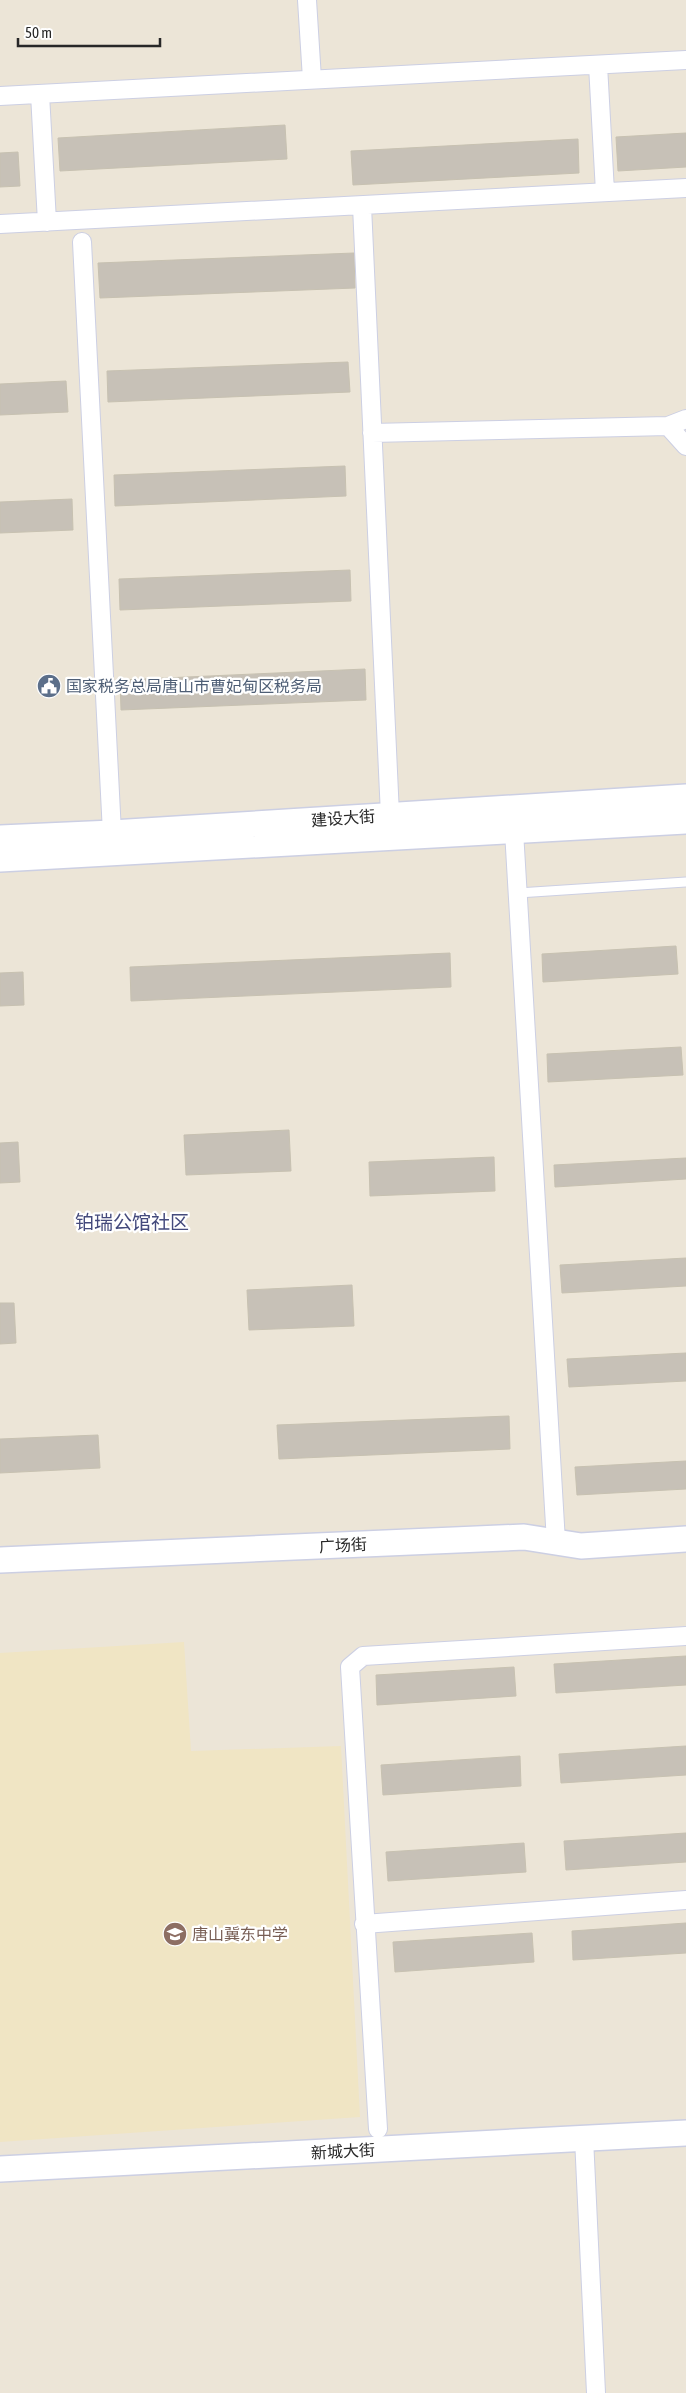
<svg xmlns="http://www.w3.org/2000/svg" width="686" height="2393" font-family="'Asap Condensed','Noto Sans SC',sans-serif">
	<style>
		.education { fill: #f0e5c4 }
		.building { fill: #c7c1b7; stroke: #c7c1b1 }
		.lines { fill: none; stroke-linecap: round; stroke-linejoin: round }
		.lane-casing { stroke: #cccfe3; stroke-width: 11 }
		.street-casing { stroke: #cccfe3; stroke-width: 20 }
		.secondary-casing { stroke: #cccfe3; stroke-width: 28 }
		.lane { stroke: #fff; stroke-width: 9 }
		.street { stroke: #fff; stroke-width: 18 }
		.secondary { stroke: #fff; stroke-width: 25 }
		.labels { text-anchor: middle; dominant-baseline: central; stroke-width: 4.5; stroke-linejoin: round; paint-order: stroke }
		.service-label { font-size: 16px; fill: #4e5e75; stroke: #fff; text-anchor: start }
		.street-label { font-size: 16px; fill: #272727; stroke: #fff }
		.education-label { font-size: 16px; fill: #785e54; stroke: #fff; text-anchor: start }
		.quarter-label { font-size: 19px; fill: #444a7c; stroke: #fff }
	</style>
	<rect width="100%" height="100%" fill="#ece5d7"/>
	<path class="education" d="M 184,1642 L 191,1751 L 341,1746 L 360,2117 L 0,2142 L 0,1653 Z"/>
	<path class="building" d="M 285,125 L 287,159 L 60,171 L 58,138 Z
		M 686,133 L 686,167 L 618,171 L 616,137 Z
		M 578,139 L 579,173 L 353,185 L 351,151 Z
		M 18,152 L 20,186 L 0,187 L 0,153 Z
		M 354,253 L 355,288 L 100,298 L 98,263 Z
		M 348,362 L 350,392 L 108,402 L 107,371 Z
		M 66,381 L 68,412 L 0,415 L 0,384 Z
		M 345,466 L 346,496 L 115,506 L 114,475 Z
		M 72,499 L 73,530 L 0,533 L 0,502 Z
		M 350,570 L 351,601 L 120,610 L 119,579 Z
		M 365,669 L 366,700 L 121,710 L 120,680 Z
		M 676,946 L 678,974 L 543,982 L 542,954 Z
		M 450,953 L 451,987 L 131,1001 L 130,967 Z
		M 23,972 L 24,1005 L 0,1006 L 0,973 Z
		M 681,1047 L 683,1075 L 548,1082 L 547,1054 Z
		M 289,1130 L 291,1171 L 186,1175 L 184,1135 Z
		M 18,1142 L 20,1182 L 0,1183 L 0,1143 Z
		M 494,1157 L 495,1191 L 370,1196 L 369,1162 Z
		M 686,1158 L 686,1179 L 555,1187 L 554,1165 Z
		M 686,1258 L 686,1286 L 562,1293 L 560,1265 Z
		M 352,1285 L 354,1326 L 249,1330 L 247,1290 Z
		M 0,1303 L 14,1303 L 16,1343 L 0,1344 Z
		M 686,1353 L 686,1381 L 569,1387 L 567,1359 Z
		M 509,1416 L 510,1449 L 279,1459 L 277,1425 Z
		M 98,1435 L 100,1468 L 0,1473 L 0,1439 Z
		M 686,1461 L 686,1489 L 577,1495 L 575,1467 Z
		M 686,1656 L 686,1685 L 556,1693 L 554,1664 Z
		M 514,1667 L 516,1696 L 377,1705 L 376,1675 Z
		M 686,1746 L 686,1775 L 561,1783 L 559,1754 Z
		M 520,1756 L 521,1786 L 383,1795 L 381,1765 Z
		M 686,1833 L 686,1862 L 566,1870 L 564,1841 Z
		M 524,1843 L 526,1872 L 388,1881 L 386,1852 Z
		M 686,1923 L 686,1953 L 573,1960 L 572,1931 Z
		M 532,1933 L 534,1962 L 395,1972 L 393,1942 Z"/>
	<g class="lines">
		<g class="lane-casing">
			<path id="lane" d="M 518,893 L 686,882"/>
		</g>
		<g class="street-casing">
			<path id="street" d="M 307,0 L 312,79
				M 598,65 L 605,192
				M 40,94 L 47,222
				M 0,96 L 686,60
				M 362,206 L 390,815
				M 0,224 L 686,188
				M 82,242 L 112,833
				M 668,426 L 686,419
				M 372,433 L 668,426 L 686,446
				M 514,831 L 556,1542
				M 364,1924 L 686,1900
				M 378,2129 L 350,1667 L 363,1656 L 686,1636
				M 584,2138 L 596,2393"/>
		</g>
		<g class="secondary-casing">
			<path id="secondary" d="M 0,838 L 112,833 L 686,797
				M 0,859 L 686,821
				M 0,1560 L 524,1537 L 581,1546 L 686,1539
				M 0,2169 L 686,2133"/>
		</g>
		<use href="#lane" class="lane"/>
		<use href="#street" class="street"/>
		<use href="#secondary" class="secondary"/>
	</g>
	<defs>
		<g id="civic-disc" transform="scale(1.25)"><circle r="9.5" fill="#5c6f8a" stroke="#fff"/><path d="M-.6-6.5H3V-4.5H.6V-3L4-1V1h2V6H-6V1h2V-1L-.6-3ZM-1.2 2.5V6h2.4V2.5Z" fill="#fff"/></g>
		<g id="school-disc" transform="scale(1.25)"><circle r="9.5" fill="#8d6e63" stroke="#fff"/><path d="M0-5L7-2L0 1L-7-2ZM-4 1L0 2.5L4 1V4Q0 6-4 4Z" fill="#fff"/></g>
	</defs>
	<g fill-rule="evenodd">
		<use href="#civic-disc" x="49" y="686"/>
		<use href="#school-disc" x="175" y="1934"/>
	</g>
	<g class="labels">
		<g class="service-label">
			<text x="66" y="686">国家税务总局唐山市曹妃甸区税务局</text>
		</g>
		<g class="street-label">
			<text transform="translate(343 818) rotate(-4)">建设大街</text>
			<text transform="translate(343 1545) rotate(-3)">广场街</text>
			<text transform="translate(343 2151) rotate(-3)">新城大街</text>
		</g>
		<g class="education-label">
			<text x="192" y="1934">唐山冀东中学</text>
		</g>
		<g class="quarter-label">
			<text x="132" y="1222">铂瑞公馆社区</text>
		</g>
	</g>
	<path d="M18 38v8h142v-8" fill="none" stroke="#272727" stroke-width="2.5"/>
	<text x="25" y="38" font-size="15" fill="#272727" stroke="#ffffff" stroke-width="4" paint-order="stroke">50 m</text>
</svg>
